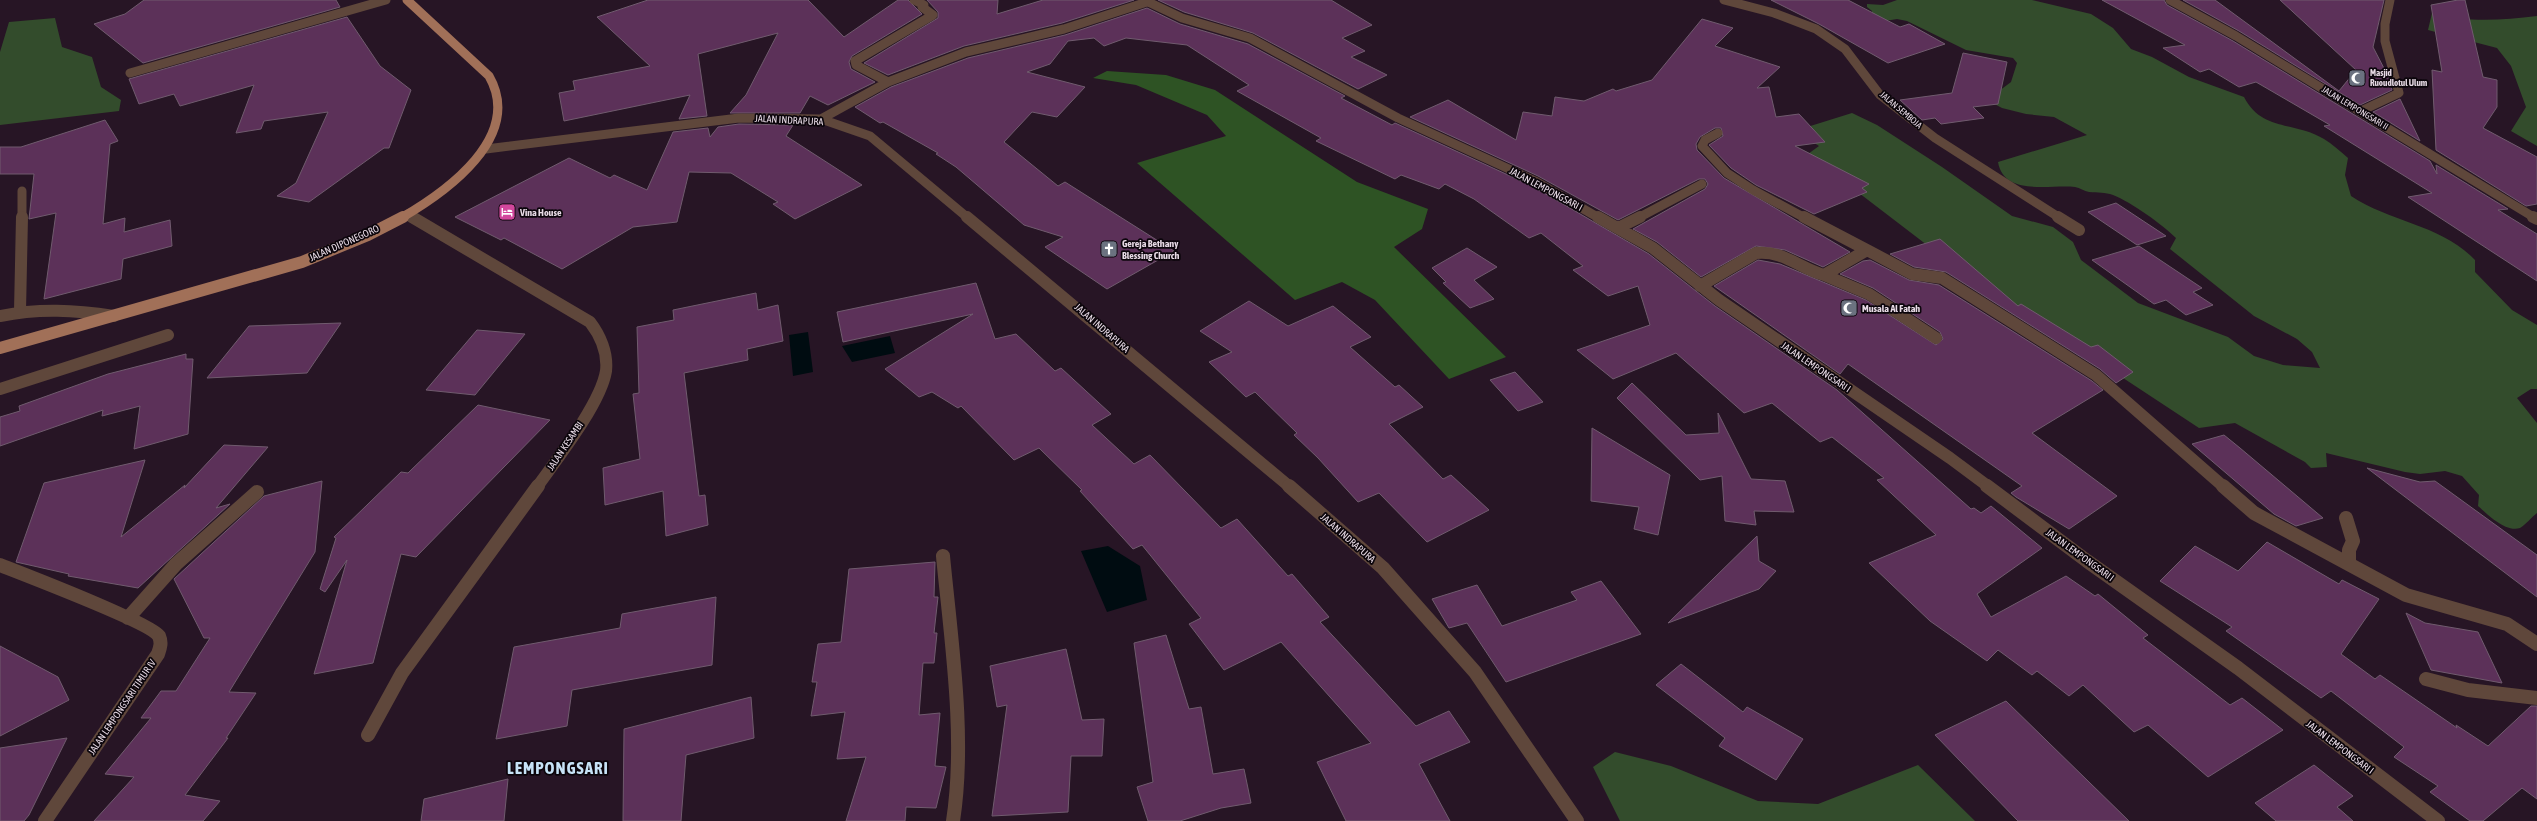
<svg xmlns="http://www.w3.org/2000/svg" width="2537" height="821" font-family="'Asap Condensed',sans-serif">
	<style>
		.green { fill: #334c2c }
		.forest { fill: #2e5324 }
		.water { fill: #000c11 }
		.building { fill: #5c3159; stroke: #705b6e }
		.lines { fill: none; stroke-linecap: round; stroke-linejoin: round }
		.minor-far2 { stroke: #5f473b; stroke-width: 9 }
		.minor-far1 { stroke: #5f473b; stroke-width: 12 }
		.minor { stroke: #5f473b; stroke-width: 14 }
		.major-far1 { stroke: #a17058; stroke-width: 9 }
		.major { stroke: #a17058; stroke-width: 12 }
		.labels { text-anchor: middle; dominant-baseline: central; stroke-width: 3.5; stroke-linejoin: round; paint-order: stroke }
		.far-poi-label { font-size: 9px; font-weight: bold; fill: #e8dbe6; stroke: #0b050b; text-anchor: start }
		.far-street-label { font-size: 9px; fill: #e8dbe6; stroke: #0b050b }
		.street-label { font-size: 10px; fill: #e8dbe6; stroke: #0b050b }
		.poi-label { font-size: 10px; font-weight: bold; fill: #e8dbe6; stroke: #0b050b; text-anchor: start }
		.near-district-label { font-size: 17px; font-weight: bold; letter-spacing: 1px; fill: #c6e2f6; stroke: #0b050b }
	</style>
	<rect width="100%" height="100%" fill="#271525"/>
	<path class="green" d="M 1897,0 L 2032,0 L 2091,14 L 2113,28 L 2131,49 L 2152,57 L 2189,77 L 2244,97 C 2262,132 2295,121 2324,139 C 2332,144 2340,151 2348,158 L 2345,175 L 2351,196 C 2390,222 2442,225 2475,260 L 2475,272 L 2512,310 L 2537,325 L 2537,389 L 2531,389 L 2517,398 L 2537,423 L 2537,513 C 2532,517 2525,525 2520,528 C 2506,533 2487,514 2478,506 L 2479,495 L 2462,476 L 2445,471 L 2420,474 L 2405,472 L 2326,453 L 2327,467 L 2311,468 L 2305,462 L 2235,423 L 2199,428 L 2032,318 L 1923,242 L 1808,154 L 1819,146 L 1808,139 L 1804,128 L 1852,113 L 1877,125 L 1942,167 L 2012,216 L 2053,227 L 2073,242 L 2081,260 L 2138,303 L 2228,337 L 2254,356 L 2283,365 L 2320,368 L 2312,352 L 2297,339 L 2254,316 L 2170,249 L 2176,238 C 2163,225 2131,202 2113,195 C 2105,192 2098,193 2089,192 C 2084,191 2080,188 2075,187 C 2051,184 2004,197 1998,162 L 2087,135 L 2054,117 L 2026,114 L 2002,108 L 1987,100 L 2011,82 L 2017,63 L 2013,58 L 1966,50 L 1907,21 L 1897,19 L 1879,22 L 1872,13 L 1872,11 L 1867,7 L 1867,4 L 1883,5 Z
		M 2432,13 C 2468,23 2501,20 2537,16 L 2537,146 L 2511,131 L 2526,107 L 2511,66 L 2497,48 L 2428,30 Z
		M 55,18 L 62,47 L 92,57 L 101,87 L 121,100 L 119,111 L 0,125 L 0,52 L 9,22 Z
		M 1615,752 L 1671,766 L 1758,801 L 1818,804 L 1918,765 L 1975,821 L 1620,821 L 1593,767 Z"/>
	<path class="forest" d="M 1107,71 L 1166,75 L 1215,90 L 1357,182 L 1428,209 L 1422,229 L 1394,247 L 1506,357 L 1449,379 L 1375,300 L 1342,282 L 1295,300 L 1137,163 L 1226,136 L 1207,115 L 1136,85 L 1093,78 Z"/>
	<path class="water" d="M 808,332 L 813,372 L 793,376 L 789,335 Z
		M 890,336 L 895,353 L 852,362 L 842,346 Z
		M 1108,546 L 1140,566 L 1147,600 L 1107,612 L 1081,551 Z"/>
	<path class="building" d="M 144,0 L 336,0 L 340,7 L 143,63 L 94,24 L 125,14 Z
		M 648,0 L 808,0 L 844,37 L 898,0 L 908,0 L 922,14 L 852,56 L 849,62 L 851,69 L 875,82 L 828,105 L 810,96 L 800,113 L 730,113 L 746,95 L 778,33 L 698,54 L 707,116 L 679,119 L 690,95 L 564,121 L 559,93 L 575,90 L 573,81 L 650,66 L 597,17 Z
		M 927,0 L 998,0 L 997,14 L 1043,0 L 1134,0 L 1062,23 L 964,46 L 888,75 L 864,63 L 938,18 L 938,12 Z
		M 1158,0 L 1331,0 L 1372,25 L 1342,38 L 1365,51 L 1351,57 L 1387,75 L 1358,89 L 1253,33 L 1184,12 Z
		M 1771,0 L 1848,0 L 1900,27 L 1909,24 L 1945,44 L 1888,63 L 1819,24 Z
		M 2102,0 L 2164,0 L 2167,5 L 2233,41 L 2430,161 L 2437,174 L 2436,165 L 2508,209 L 2498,210 L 2537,234 L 2537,281 L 2408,197 L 2432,193 L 2324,126 L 2330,125 L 2256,82 L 2239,87 L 2209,69 L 2200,72 L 2163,48 L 2185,45 Z
		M 2183,0 L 2215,0 L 2339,91 L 2356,70 L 2280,0 L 2384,0 L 2373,47 L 2389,78 L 2392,90 L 2360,105 L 2239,31 Z
		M 2458,0 L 2465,0 L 2483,77 L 2497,80 L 2497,107 L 2483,128 L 2537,157 L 2537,204 L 2526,206 L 2436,150 L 2432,70 L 2442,72 L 2431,5 Z
		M 1147,8 L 1180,24 L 1248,44 L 1345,96 L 1341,98 L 1392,125 L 1395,123 L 1532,186 L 1649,254 L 1715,306 L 1837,390 L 1971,509 L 1974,508 L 1981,513 L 1991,506 L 2042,548 L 1977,594 L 1991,617 L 2066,576 L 2095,596 L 2098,594 L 2148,635 L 2143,638 L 2230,705 L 2242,698 L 2283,730 L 2208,777 L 2148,725 L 2134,732 L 2083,685 L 2069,696 L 2037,671 L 2032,675 L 1998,650 L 1987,661 L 1930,621 L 1869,563 L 1936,535 L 1877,480 L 1884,478 L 1832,437 L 1820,442 L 1772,403 L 1744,413 L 1676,353 L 1613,379 L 1577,350 L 1650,325 L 1638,286 L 1608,296 L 1573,270 L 1583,266 L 1541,233 L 1529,238 L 1474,199 L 1445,184 L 1439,189 L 1401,175 L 1395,179 L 1316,141 L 1321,138 L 1237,91 L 1249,85 L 1187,45 L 1126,38 L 1104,46 L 1094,38 L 1068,41 L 1050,64 L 1027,72 L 1085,87 L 1057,117 L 1032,112 L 1004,142 L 1058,186 L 1065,182 L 1174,251 L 1107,289 L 1045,247 L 1063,237 L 1024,225 L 956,167 L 936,154 L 938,153 L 883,122 L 880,123 L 855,107 L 891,87 L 968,58 L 1065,35 Z
		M 347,17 L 380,66 L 411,90 L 389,148 L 384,148 L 309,202 L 277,196 L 296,183 L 328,112 L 264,121 L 261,129 L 236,133 L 254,85 L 180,106 L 174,94 L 139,104 L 129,79 Z
		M 1702,19 L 1733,28 L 1715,46 L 1780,67 L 1757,88 L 1769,87 L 1776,117 L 1799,114 L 1825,142 L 1795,146 L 1869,184 L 1862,188 L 1867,192 L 1814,214 L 1756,185 L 1731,168 L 1709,145 L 1723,136 L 1721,128 L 1715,128 L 1700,137 L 1696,144 L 1697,150 L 1724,178 L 1850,252 L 1823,267 L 1785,250 L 1756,246 L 1701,277 L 1657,242 L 1633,229 L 1705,189 L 1708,184 L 1705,179 L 1699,179 L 1618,220 L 1538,176 L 1410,117 L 1448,100 L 1516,140 L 1523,112 L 1552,116 L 1555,97 L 1584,101 L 1613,89 L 1616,91 L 1652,80 Z
		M 1963,53 L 2007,62 L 1998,104 L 1973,107 L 1984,118 L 1941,124 L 1935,118 L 1922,120 L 1900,100 L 1952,93 Z
		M 2400,99 L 2420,141 L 2373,112 Z
		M 105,120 L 118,141 L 110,144 L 103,224 L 125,218 L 124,232 L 170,220 L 172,246 L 123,259 L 121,279 L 44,299 L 56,213 L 29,219 L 34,174 L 0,174 L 0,147 L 21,147 Z
		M 739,124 L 793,125 L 786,136 L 862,185 L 795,219 L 773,204 L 778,202 L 731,173 L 689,172 L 677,222 L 633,227 L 562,269 L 504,238 L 501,240 L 455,217 L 569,158 L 610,178 L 614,175 L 647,190 L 673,132 L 708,128 L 710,137 L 718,127 Z
		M 2116,203 L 2166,236 L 2137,245 L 2088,212 Z
		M 1940,239 L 2018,306 L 2021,304 L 2091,347 L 2098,345 L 2133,372 L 2116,383 L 2100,369 L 1946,272 L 1914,267 L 1890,254 Z
		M 2139,246 L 2202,288 L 2193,292 L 2213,305 L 2186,315 L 2166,300 L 2154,304 L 2092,260 Z
		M 1467,248 L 1497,267 L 1474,280 L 1494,299 L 1470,308 L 1443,283 L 1446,282 L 1432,268 Z
		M 1758,260 L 1780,264 L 1866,300 L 1936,345 L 1943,339 L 1940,332 L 1873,288 L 1840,274 L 1863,261 L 1870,260 L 1909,280 L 1939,285 L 2092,381 L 2103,390 L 2032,433 L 2117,496 L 2069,529 L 2016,497 L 2011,493 L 2022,486 L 1848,364 L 1840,374 L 1714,286 Z
		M 976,283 L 995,339 L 1016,334 L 1055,371 L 1061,368 L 1111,414 L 1092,425 L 1134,464 L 1150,455 L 1221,528 L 1237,519 L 1288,576 L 1292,574 L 1329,617 L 1320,622 L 1416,726 L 1449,711 L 1470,742 L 1419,764 L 1450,821 L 1346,821 L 1317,762 L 1371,743 L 1281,642 L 1224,670 L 1189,624 L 1201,618 L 1142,545 L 1133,549 L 1080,491 L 1082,490 L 1039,448 L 1014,460 L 961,406 L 958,408 L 932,392 L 919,397 L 885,369 L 973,314 L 843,342 L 837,312 Z
		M 756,293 L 758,310 L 778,305 L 783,341 L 747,349 L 748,360 L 684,373 L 699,496 L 705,495 L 708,525 L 666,536 L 663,491 L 605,505 L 603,468 L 640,459 L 633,394 L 639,393 L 637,327 L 674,320 L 673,310 Z
		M 1249,301 L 1288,326 L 1333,306 L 1371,337 L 1350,347 L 1395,387 L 1399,385 L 1423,407 L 1389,424 L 1443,479 L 1451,475 L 1489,510 L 1427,542 L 1379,493 L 1358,502 L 1318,458 L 1294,435 L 1297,433 L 1255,392 L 1246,397 L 1209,362 L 1232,352 L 1200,331 Z
		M 341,323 L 307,373 L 207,378 L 249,326 Z
		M 477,330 L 525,334 L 475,395 L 426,390 Z
		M 186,354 L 186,359 L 193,359 L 188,434 L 134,449 L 140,406 L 102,416 L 103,410 L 0,446 L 0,417 L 20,411 L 19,406 L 108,374 Z
		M 1515,372 L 1543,402 L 1518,411 L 1490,380 Z
		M 1632,383 L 1686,435 L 1719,433 L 1718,413 L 1751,479 L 1785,481 L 1794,512 L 1754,511 L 1756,525 L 1725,521 L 1722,476 L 1700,480 L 1617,398 Z
		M 478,405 L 550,420 L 416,557 L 401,554 L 373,663 L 314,674 L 347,560 L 325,592 L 320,589 L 336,538 L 334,537 L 401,472 L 408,473 Z
		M 1592,428 L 1670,475 L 1658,535 L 1634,529 L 1639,507 L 1591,501 Z
		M 2224,435 L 2240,448 L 2323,518 L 2296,526 L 2274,514 L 2192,444 Z
		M 224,445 L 268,447 L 216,508 L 230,504 L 138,588 L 68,576 L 69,574 L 16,562 L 44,483 L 145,460 L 121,537 L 185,485 L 184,488 Z
		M 2367,468 L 2420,482 L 2435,481 L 2537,555 L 2537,597 Z
		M 322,481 L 315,552 L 229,692 L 256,693 L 226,738 L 228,738 L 185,795 L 220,801 L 203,821 L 94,821 L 134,777 L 105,774 L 151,718 L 141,718 L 161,691 L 176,691 L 210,638 L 204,638 L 174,579 L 264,496 Z
		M 1757,536 L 1759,561 L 1776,571 L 1759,589 L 1668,623 Z
		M 2267,542 L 2339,584 L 2342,580 L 2379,599 L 2341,654 L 2375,679 L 2380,675 L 2457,728 L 2456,725 L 2488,746 L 2531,706 L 2537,706 L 2537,799 L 2522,788 L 2483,821 L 2470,821 L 2430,792 L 2438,786 L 2394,757 L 2404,747 L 2331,691 L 2321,698 L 2226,631 L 2232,627 L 2160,581 L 2195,546 L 2238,571 Z
		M 935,562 L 934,597 L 938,597 L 934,633 L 937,633 L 934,663 L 923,663 L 919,715 L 940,713 L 935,766 L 946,767 L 936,808 L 906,807 L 905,821 L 846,821 L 866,757 L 837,759 L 845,712 L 811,716 L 817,682 L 812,682 L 818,644 L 841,642 L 849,569 Z
		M 1601,581 L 1641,634 L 1506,682 L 1467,623 L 1449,628 L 1432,599 L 1477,585 L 1502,626 L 1577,600 L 1571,592 Z
		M 716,597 L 712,665 L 572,690 L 567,726 L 496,739 L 514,647 L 620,628 L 622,614 Z
		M 2406,613 L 2425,623 L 2478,632 L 2502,683 L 2431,670 Z
		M 1166,635 L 1189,709 L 1201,707 L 1213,774 L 1244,769 L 1251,803 L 1221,808 L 1180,821 L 1148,821 L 1137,787 L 1153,782 L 1134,643 Z
		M 0,646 L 58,677 L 69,700 L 0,736 Z
		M 1066,649 L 1082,720 L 1104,719 L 1102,756 L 1071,756 L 1068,812 L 992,816 L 1007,705 L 997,707 L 990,666 Z
		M 1681,664 L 1743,712 L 1747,707 L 1803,739 L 1776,780 L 1719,746 L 1725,738 L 1656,685 Z
		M 751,697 L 754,738 L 686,755 L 681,821 L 623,821 L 624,729 Z
		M 2006,701 L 2129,821 L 2018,821 L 1935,735 Z
		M 67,738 L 29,815 L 24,821 L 0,821 L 0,748 Z
		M 2314,765 L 2353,796 L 2337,807 L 2353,821 L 2276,821 L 2255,803 Z
		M 508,779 L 504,821 L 421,821 L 424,799 Z"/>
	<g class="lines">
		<path class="minor-far2" d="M 1144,0 L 1182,18 L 1250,38 L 1398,118 L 1535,181 L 1599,218
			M 1724,0 L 1774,13 L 1816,29 L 1845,49 L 1880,95 L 1935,138 L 2060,218
			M 2170,0 L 2236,36 L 2535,218
			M 130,73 L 386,0
			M 888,82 L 856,65 L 855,61 L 933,15 L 922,7 L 924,5 L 914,0
			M 2361,111 L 2399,93 L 2385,41 L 2385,24 L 2390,0
			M 821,119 L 888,82 L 966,52 L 1064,29 L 1147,2
			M 1718,133 L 1705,140 L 1702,146 L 1727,173 L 1753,190 L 1805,218
			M 486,149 L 739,118 L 821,119 L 870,136 L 968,218
			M 408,214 L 414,218
			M 22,218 L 22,191
			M 1638,218 L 1702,184"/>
		<path class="minor-far1" d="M 412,217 L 590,322 C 600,335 608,353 606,371 C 601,403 557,459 537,487
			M 967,217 L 1290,487
			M 1598,217 L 1653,248 L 1719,300 L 1950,458 L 1989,487
			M 1804,217 L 1867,250
			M 2058,217 L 2079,230
			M 2533,217 L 2537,219
			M 1618,228 L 1640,217
			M 1824,275 L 1869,294 L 1936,338
			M 1700,286 L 1756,253 C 1783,250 1799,268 1824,275 L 1867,250 L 1912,274 L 1942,278 L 2096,375 L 2224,487
			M 20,311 L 22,217
			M 0,316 C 39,308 75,310 114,316
			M 0,389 L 168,335"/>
		<path class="minor" d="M 1289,486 L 1383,568 L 1475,672 L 1577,821
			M 1987,486 L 2087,561 L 2238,668 L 2438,821
			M 2223,486 L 2254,513 L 2406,595 L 2507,624 L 2537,644
			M 2346,518 L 2353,541 L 2349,550 L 2349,564
			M 943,556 C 951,640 966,738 953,821
			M 0,565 C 23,574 151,623 159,636 C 162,643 160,648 158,654 L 45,821
			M 128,618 L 176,564 L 257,492
			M 2426,679 L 2468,690 L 2537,698
			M 368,735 L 402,673 L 538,486"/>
		<path class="major-far1" d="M 401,218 C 446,192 524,137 489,76 L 407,0"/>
		<path class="major" d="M 0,348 L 302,262 L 368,235 L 403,217"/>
	</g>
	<defs>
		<g id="mosque-square" transform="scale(0.9)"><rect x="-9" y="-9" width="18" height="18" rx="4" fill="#6b7280" stroke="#0b050b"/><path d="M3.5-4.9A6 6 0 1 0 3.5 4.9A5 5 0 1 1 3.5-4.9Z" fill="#fff"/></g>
		<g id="hotel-square" transform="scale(0.9)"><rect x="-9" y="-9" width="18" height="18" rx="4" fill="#d1479c" stroke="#0b050b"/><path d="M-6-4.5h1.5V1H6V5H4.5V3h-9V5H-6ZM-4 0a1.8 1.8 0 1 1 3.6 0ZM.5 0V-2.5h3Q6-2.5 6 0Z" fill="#fff"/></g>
		<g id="church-square" transform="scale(0.9)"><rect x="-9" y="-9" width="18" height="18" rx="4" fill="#6b7280" stroke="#0b050b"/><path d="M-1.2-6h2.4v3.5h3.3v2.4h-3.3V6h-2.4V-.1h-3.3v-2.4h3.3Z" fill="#fff"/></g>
	</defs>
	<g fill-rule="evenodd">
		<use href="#mosque-square" x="2357" y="78"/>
		<use href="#hotel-square" x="507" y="212"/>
		<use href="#church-square" x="1109" y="249"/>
		<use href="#mosque-square" x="1849" y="308"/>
	</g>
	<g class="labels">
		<g class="far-poi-label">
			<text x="2370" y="73">Masjid<tspan x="2370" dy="10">Ruoudlotul Ulum</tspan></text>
		</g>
		<g class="far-street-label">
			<text transform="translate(2355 108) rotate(31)">JALAN LEMPONGSARI II</text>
			<text transform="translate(1901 110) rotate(40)">JALAN SEMBOJA</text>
		</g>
		<g class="street-label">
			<text transform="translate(789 120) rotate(3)">JALAN INDRAPURA</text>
			<text transform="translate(1546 189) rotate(28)">JALAN LEMPONGSARI I</text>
			<text transform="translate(344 243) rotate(-24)">JALAN DIPONEGORO</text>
			<text transform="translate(1102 328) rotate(41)">JALAN INDRAPURA</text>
			<text transform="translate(1816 367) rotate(34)">JALAN LEMPONGSARI I</text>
			<text transform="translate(565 446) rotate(-56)">JALAN KESAMBI</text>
			<text transform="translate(1348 538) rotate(41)">JALAN INDRAPURA</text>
			<text transform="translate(2080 555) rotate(36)">JALAN LEMPONGSARI I</text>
			<text transform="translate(122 707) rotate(-56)">JALAN LEMPONGSARI TIMUR IV</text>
			<text transform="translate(2340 747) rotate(37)">JALAN LEMPONGSARI I</text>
		</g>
		<g class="poi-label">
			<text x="520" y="212">Vina House</text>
			<text x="1122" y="243">Gereja Bethany<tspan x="1122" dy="12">Blessing Church</tspan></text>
			<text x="1862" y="308">Musala Al Fatah</text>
		</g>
		<g class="near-district-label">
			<text x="558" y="768">LEMPONGSARI</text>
		</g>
	</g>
</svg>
